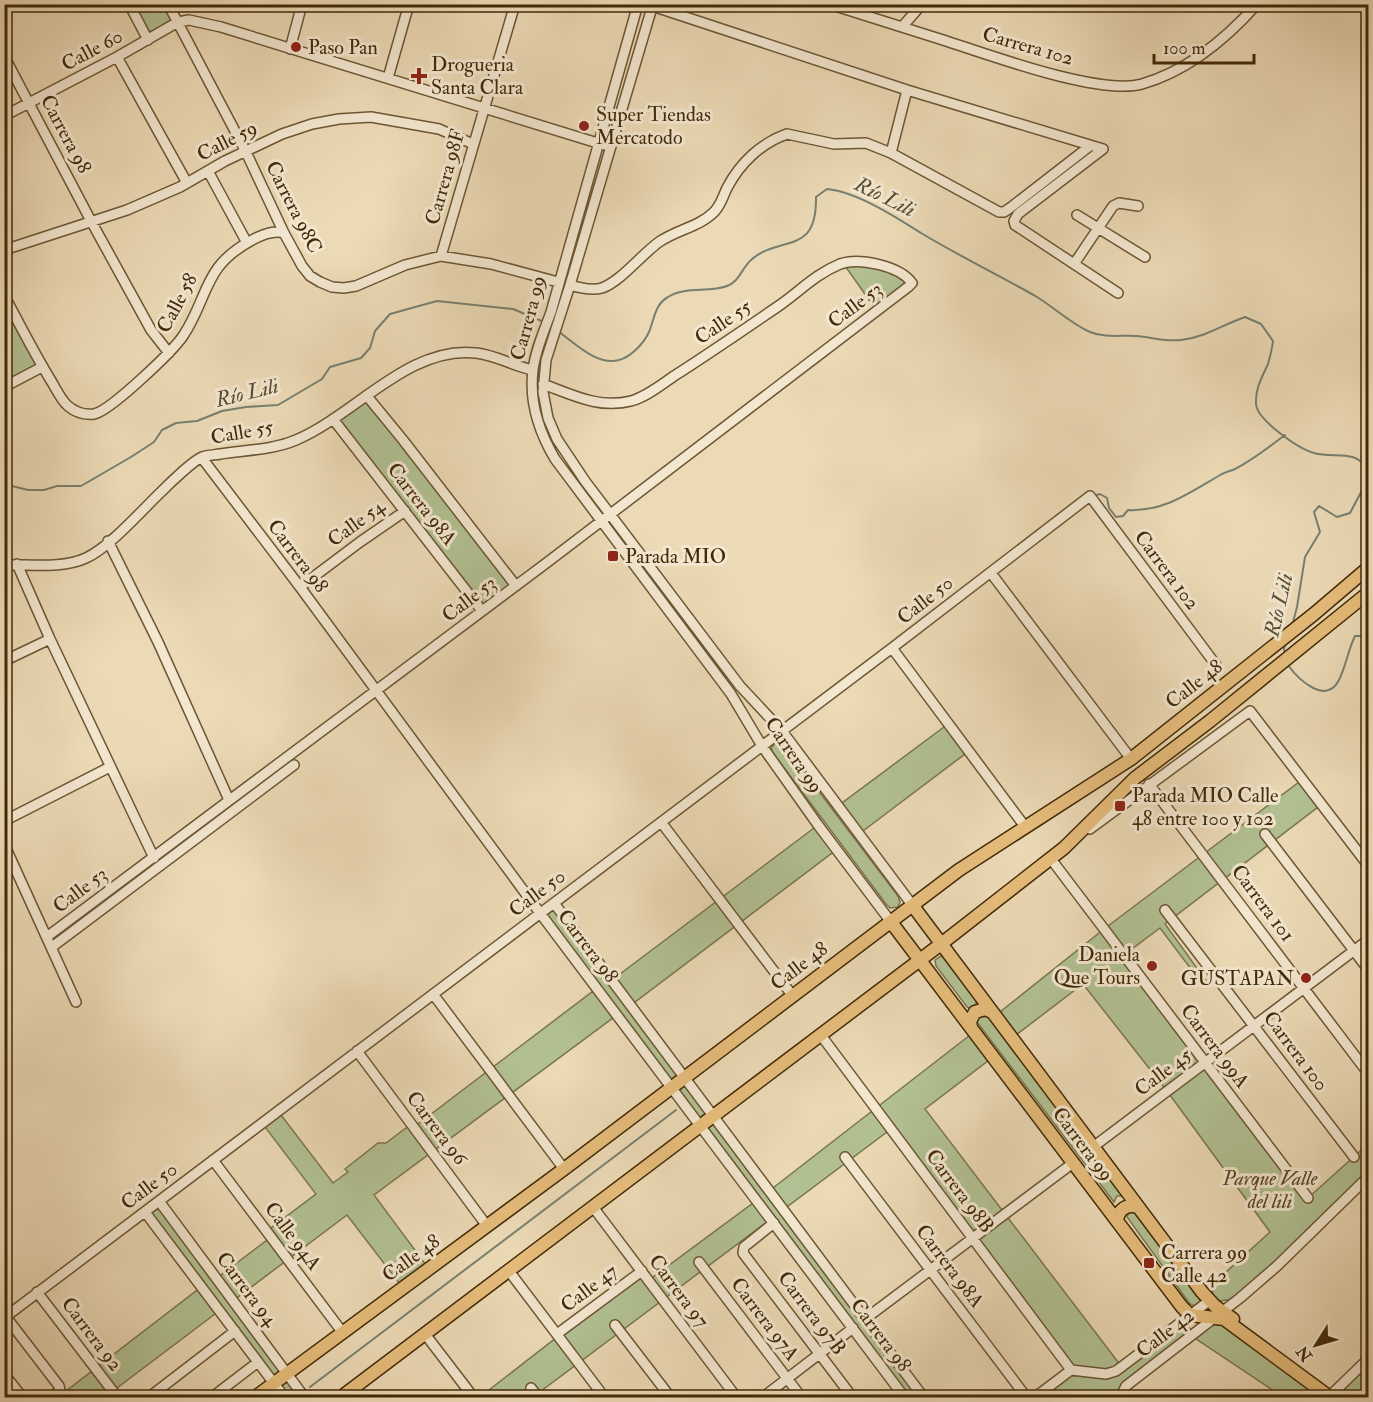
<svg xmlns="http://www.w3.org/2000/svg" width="1373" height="1402" font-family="'IM FELL Double Pica',serif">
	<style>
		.green { fill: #b2c193; stroke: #7a764d; stroke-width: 1.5 }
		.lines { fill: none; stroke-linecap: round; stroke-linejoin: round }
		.stream { stroke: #778070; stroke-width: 2 }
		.minor-casing { stroke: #6c5633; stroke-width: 12 }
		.major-casing { stroke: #412a07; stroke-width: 15 }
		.minor { stroke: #f3e7d0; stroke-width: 9 }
		.major { stroke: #e6bd7b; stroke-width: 12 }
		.poi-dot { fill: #8f2418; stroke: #f3e7d0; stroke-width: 2 }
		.labels { text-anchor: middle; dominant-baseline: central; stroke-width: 6; stroke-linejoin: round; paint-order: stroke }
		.street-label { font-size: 20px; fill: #412a07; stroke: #f3e7d0 }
		.poi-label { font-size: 20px; fill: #412a07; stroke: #f3e7d0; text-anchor: start }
		.park-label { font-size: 20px; font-style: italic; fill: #584823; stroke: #f3e7d0 }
		.water-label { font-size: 21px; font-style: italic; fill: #584e33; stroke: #f3e7d0 }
	</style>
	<rect width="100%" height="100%" fill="#ecdab6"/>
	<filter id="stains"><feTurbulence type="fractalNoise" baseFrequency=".00333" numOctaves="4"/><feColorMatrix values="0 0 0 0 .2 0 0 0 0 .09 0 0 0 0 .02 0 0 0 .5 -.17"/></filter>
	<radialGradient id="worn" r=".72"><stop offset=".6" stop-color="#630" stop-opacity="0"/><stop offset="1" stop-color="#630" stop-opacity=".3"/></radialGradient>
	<path class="green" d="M 129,5 L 168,5 L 178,22 L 148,40 Z
		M 843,263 L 871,263 L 910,280 L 877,311 Z
		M 4,295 L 42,367 L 10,384 L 5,375 Z
		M 367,396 L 516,586 L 482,611 L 333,419 Z
		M 948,724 L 969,751 L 859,834 L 838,806 Z
		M 776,742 L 783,744 L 898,896 L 900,902 L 898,907 L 890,908 L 886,904 L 773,753 L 771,748 Z
		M 1303,779 L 1322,804 L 1165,924 L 1207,982 L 1203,985 L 1160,928 L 1124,955 L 1308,1198 L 1368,1144 L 1368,1177 L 1240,1298 L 1220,1301 L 1212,1294 L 1214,1283 L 1270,1232 L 1167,1091 L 1083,984 L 1012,1038 L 995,1016 L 1104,929 Z
		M 818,825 L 836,850 L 630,1006 L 769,1191 L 974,1032 L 993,1057 L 925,1109 L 1121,1366 L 1184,1323 L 1192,1330 L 1215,1317 L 1331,1397 L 1283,1397 L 1190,1335 L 1120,1397 L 1034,1397 L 1071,1370 L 891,1129 L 783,1210 L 924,1397 L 905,1397 L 771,1219 L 533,1397 L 480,1397 L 642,1271 L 649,1280 L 757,1200 L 617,1015 L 374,1195 L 429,1269 L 403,1288 L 347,1215 L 234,1300 L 305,1397 L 285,1397 L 219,1311 L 105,1397 L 57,1398 L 201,1287 L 145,1212 L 159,1201 L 217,1278 L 271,1237 L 267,1231 L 316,1194 L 262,1123 L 278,1111 L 333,1183 L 348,1172 L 345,1169 L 378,1143 L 386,1143 L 406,1128 L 414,1127 L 597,988 L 540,913 L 554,903 L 612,980 Z
		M 941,956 L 946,959 L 976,999 L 976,1007 L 971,1009 L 967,1007 L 936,966 L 935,960 Z
		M 987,1014 L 1123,1196 L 1117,1196 L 1114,1202 L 977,1022 L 977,1016 Z
		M 1129,1212 L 1134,1212 C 1155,1241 1179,1268 1200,1297 L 1199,1305 L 1195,1306 L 1190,1304 L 1127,1217 Z
		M 1368,1359 L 1368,1397 L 1342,1397 L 1334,1392 Z"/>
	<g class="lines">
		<path class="stream" d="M 559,332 C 576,344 597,366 619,360 C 631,357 644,343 649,332 C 654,320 655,304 668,297 C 685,286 709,293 727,286 C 739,282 742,268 751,260 C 780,234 817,257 816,197 L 827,189 C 857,192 896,217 921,233 C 959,256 999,275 1037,297 C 1055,308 1071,324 1090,332 C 1104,338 1121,335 1136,336 C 1151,337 1166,342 1181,340 C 1206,337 1222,325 1245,317 L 1261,324 L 1273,341 C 1272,349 1270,357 1268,364 C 1262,377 1255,389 1256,404 C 1257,420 1299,449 1314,453 C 1334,459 1356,448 1368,470
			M 4,484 L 28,490 L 44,490 L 57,486 L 81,486 L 131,457 L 154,442 L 162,430 L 176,423 L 197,421 L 222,411 L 246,407 L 278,405 L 322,379 L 330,367 L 361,358 L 370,348 L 375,331 L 390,314 L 437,301 L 513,309 L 544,322
			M 1093,496 L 1100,494 L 1107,498 L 1109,508 L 1116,517 L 1123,516 L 1128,510 C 1165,512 1192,491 1222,474 C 1226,472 1230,471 1235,469 C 1253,460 1269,447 1285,435
			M 1292,626 L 1297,607 L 1305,557 L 1320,532 L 1314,512 L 1319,506 L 1337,517 L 1350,513 L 1368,479
			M 1285,654 L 1284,649 L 1286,642
			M 1288,665 C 1298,679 1326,706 1339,680 C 1346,666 1348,650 1355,636 L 1368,636
			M 310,1387 L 676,1110"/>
		<g class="minor-casing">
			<path id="minor" d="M 129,4 L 148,40
				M 168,4 L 246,152 L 284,233 L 302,266 L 310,276 L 320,282 L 332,287 L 344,288 L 356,286 L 405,265 L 441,256 L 491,264 L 558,282
				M 638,4 L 551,312 C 544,331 535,351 533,370 C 529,402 539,432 555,459 L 731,694 L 762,746 L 818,825 L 891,922
				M 646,4 L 907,90 L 1103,149
				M 653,4 L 570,285 L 546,360 L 543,392 L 548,418 L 557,439 L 585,481 L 740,686 L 782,731 L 913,906
				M 829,4 C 867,16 905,28 943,40 C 987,54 1099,96 1142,84 C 1187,71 1226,39 1257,4
				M 902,27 L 922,4
				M 290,49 L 302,4
				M 4,56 L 91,221 L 151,330 L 169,353
				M 117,57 L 187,183
				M 388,78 L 409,4
				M 907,90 L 891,153 L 999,212 L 1004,212 L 1010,208 L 1090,146
				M 4,116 L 117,57 L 178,22 L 189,20 L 221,27 L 604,145
				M 1103,149 L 1018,214 L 1014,221 L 1015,225 L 1118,293
				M 208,171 L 247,243
				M 1077,215 L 1145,257
				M 4,250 L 127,210 L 180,187 L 225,161 L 282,134 L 312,124 L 339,119 L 371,117 L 439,129 L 473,144
				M 441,256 L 515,4
				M 1074,264 L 1113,206 L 1119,203 L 1138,206
				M 570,285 C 580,288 592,291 602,288 C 621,281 641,255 659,242 C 676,230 699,227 714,212 C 721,205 723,196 727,188 C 740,163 761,143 787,134 L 834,144 L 866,143 L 891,153
				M 4,295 C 20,325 35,355 53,384 C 57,391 62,401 68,406 C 75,412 84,415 94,414 C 110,411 172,352 183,336 C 210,295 202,266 254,239 C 264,234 274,230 284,233
				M 4,387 L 42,367
				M 367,396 L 403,440 L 516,586
				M 333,419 L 482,611
				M 202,458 L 300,587 L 540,913 L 905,1398
				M 108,541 L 158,642 L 229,800
				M 17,564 L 50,639 L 154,858
				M 4,565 C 30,564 62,569 86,558 C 110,547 141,511 161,492 C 169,484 193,461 202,457 C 208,455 215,455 220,454 C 246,450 272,450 296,440 C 355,415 409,345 476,353 C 496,355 513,366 533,370
				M 991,573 L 1131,759
				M 300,587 L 360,542 L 405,511
				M 892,648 L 1026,828
				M 4,661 L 50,639
				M 1149,784 L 1368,1073
				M 4,821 L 110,767
				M 661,822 L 792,995
				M 1090,829 L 1250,711 L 1368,865
				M 1265,834 L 1368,969
				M 4,844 L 76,1002
				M 1051,859 L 1308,1198
				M 554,903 L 924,1398
				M 1165,910 L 1354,1157
				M 48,936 L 549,561 L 908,287 L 912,283 C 900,266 859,257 840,264 C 816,274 801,290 780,305 C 745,329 710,353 674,376 C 661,385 646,397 631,401 C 599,409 573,395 543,384
				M 52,947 L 294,765
				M 433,994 L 564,1169
				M 820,1034 L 1071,1370
				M 357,1051 L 487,1226
				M 1093,1147 L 1368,940
				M 845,1157 L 1027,1398
				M 213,1160 L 343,1333
				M 159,1201 L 305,1398
				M 593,1207 L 737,1398
				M 145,1212 L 285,1398
				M 774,1223 L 744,1247 L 743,1253 L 853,1398
				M 699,1262 L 802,1398
				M 509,1271 L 605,1398
				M 37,1292 L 118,1398
				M 6,1317 L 59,1386 L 60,1390 L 51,1398
				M 4,1318 L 892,648 L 1090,496 L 1216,665
				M 865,1319 L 1073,1163
				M 615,1325 L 671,1398
				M 425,1334 L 474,1398
				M 557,1334 L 642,1271
				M 4,1374 L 23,1398
				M 531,1388 L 539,1398
				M 1334,1392 L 1368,1359
				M 148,1398 L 235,1331
				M 211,1398 L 258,1362
				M 762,1398 L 853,1328
				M 1034,1398 L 1071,1370 L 1106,1374 L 1116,1371 L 1209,1301
				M 1120,1398 L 1126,1386 L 1240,1298 L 1277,1266 L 1368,1177"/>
		</g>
		<g class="major-casing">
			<path id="major" d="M 913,906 L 1202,1292 L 1215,1306 L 1233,1319
				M 891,922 L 1182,1307 L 1190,1315 L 1224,1319 L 1331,1398
				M 971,1027 L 970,1021 L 975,1012 L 985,1009 L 992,1012
				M 1117,1221 C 1118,1209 1127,1204 1138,1207
				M 254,1398 L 564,1169 L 959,870 L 1131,759 L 1314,614 L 1368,568
				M 340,1398 L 941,944 L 1064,848 L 1135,778 L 1210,721 L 1368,593"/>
		</g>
		<use href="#minor" class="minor"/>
		<use href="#major" class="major"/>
	</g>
	<g class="poi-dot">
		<circle cx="296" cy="47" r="6"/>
		<path d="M416 67h6v6h6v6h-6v6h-6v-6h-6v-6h6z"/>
		<circle cx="584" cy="126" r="6"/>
		<rect x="607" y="550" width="12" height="12" rx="3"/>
		<rect x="1114" y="800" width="12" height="12" rx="3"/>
		<circle cx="1152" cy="966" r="6"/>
		<circle cx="1306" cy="978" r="6"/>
		<rect x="1143" y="1257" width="12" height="12" rx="3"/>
	</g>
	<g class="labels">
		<g class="street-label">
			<text transform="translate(1028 46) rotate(16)">Carrera 102</text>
			<text transform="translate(92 50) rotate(-28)">Calle 60</text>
			<text transform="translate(66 134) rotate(62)">Carrera 98</text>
			<text transform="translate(227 141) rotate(-27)">Calle 59</text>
			<text transform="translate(445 177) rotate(-74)">Carrera 98F</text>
			<text transform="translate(294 207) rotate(63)">Carrera 98C</text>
			<text transform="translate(177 303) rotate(-62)">Calle 58</text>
			<text transform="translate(855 305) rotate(-37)">Calle 53</text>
			<text transform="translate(528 318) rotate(-75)">Carrera 99</text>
			<text transform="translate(723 322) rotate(-34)">Calle 55</text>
			<text transform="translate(242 432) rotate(-10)">Calle 55</text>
			<text transform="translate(422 504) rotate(52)">Carrera 98A</text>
			<text transform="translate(356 523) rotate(-36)">Calle 54</text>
			<text transform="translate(298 556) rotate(53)">Carrera 98</text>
			<text transform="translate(1167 570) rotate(53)">Carrera 102</text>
			<text transform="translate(469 599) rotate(-37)">Calle 53</text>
			<text transform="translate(925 600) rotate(-38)">Calle 50</text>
			<text transform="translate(1194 684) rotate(-38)">Calle 48</text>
			<text transform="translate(794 755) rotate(56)">Carrera 99</text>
			<text transform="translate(80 890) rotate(-37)">Calle 53</text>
			<text transform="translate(537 893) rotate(-37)">Calle 50</text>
			<text transform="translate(1263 903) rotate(53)">Carrera 101</text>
			<text transform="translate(588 946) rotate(53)">Carrera 98</text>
			<text transform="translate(799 966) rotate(-37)">Calle 48</text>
			<text transform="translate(1215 1046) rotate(53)">Carrera 99A</text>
			<text transform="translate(1296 1051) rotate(53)">Carrera 100</text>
			<text transform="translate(1163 1072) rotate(-37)">Calle 45</text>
			<text transform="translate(437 1128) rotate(53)">Carrera 96</text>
			<text transform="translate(1083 1144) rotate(53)">Carrera 99</text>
			<text transform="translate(149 1186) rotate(-37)">Calle 50</text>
			<text transform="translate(960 1191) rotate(53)">Carrera 98B</text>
			<text transform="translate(293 1236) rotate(53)">Calle 94A</text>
			<text transform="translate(411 1258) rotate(-36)">Calle 48</text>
			<text transform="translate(950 1266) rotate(53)">Carrera 98A</text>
			<text transform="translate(589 1288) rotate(-37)">Calle 47</text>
			<text transform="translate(247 1289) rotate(53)">Carrera 94</text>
			<text transform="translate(679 1291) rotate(53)">Carrera 97</text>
			<text transform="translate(812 1313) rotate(53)">Carrera 97B</text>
			<text transform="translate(765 1319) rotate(53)">Carrera 97A</text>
			<text transform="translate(1165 1333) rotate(-37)">Calle 42</text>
			<text transform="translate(92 1334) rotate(53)">Carrera 92</text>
			<text transform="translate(881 1335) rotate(53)">Carrera 98</text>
		</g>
		<g class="poi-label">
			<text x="308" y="47">Paso Pan</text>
			<text x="431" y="64">Drogueria<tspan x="431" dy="23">Santa Clara</tspan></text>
			<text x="596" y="114">Super Tiendas<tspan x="596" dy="23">Mercatodo</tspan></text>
			<text x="625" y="556">Parada MIO</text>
			<text x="1132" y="795">Parada MIO Calle<tspan x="1132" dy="23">48 entre 100 y 102</tspan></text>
			<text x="1140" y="954" text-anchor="end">Daniela<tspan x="1140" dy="23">Que Tours</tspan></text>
			<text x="1294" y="978" text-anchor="end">GUSTAPAN</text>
			<text x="1161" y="1252">Carrera 99<tspan x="1161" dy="23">Calle 42</tspan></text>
		</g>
		<g class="park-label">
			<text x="1270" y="1178">Parque Valle<tspan x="1270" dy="23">del lili</tspan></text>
		</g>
		<g class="water-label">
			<text transform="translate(885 197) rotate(26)">Río Lili</text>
			<text transform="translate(247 393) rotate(-14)">Río Lili</text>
			<text transform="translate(1279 605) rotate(-77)">Río Lili</text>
		</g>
	</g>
	<rect width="1373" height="1402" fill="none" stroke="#ecdab6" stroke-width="24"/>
	<rect x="6" y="6" width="1361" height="1390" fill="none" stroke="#412a07" stroke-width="3"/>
	<rect x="12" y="12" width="1349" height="1378" fill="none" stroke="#412a07" stroke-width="1.5"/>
	<g transform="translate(1316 1345) rotate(233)" stroke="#f3e7d0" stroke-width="4.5" paint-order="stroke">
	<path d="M0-4.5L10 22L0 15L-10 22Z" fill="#412a07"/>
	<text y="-9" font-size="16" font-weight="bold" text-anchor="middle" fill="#412a07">N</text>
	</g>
	<path d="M1154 54v9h100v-9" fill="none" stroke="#412a07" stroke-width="3"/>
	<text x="1163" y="54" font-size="18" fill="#412a07" stroke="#f3e7d0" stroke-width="4.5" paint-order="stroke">100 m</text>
	<rect width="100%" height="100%" filter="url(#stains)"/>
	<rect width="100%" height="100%" fill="url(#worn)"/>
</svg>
